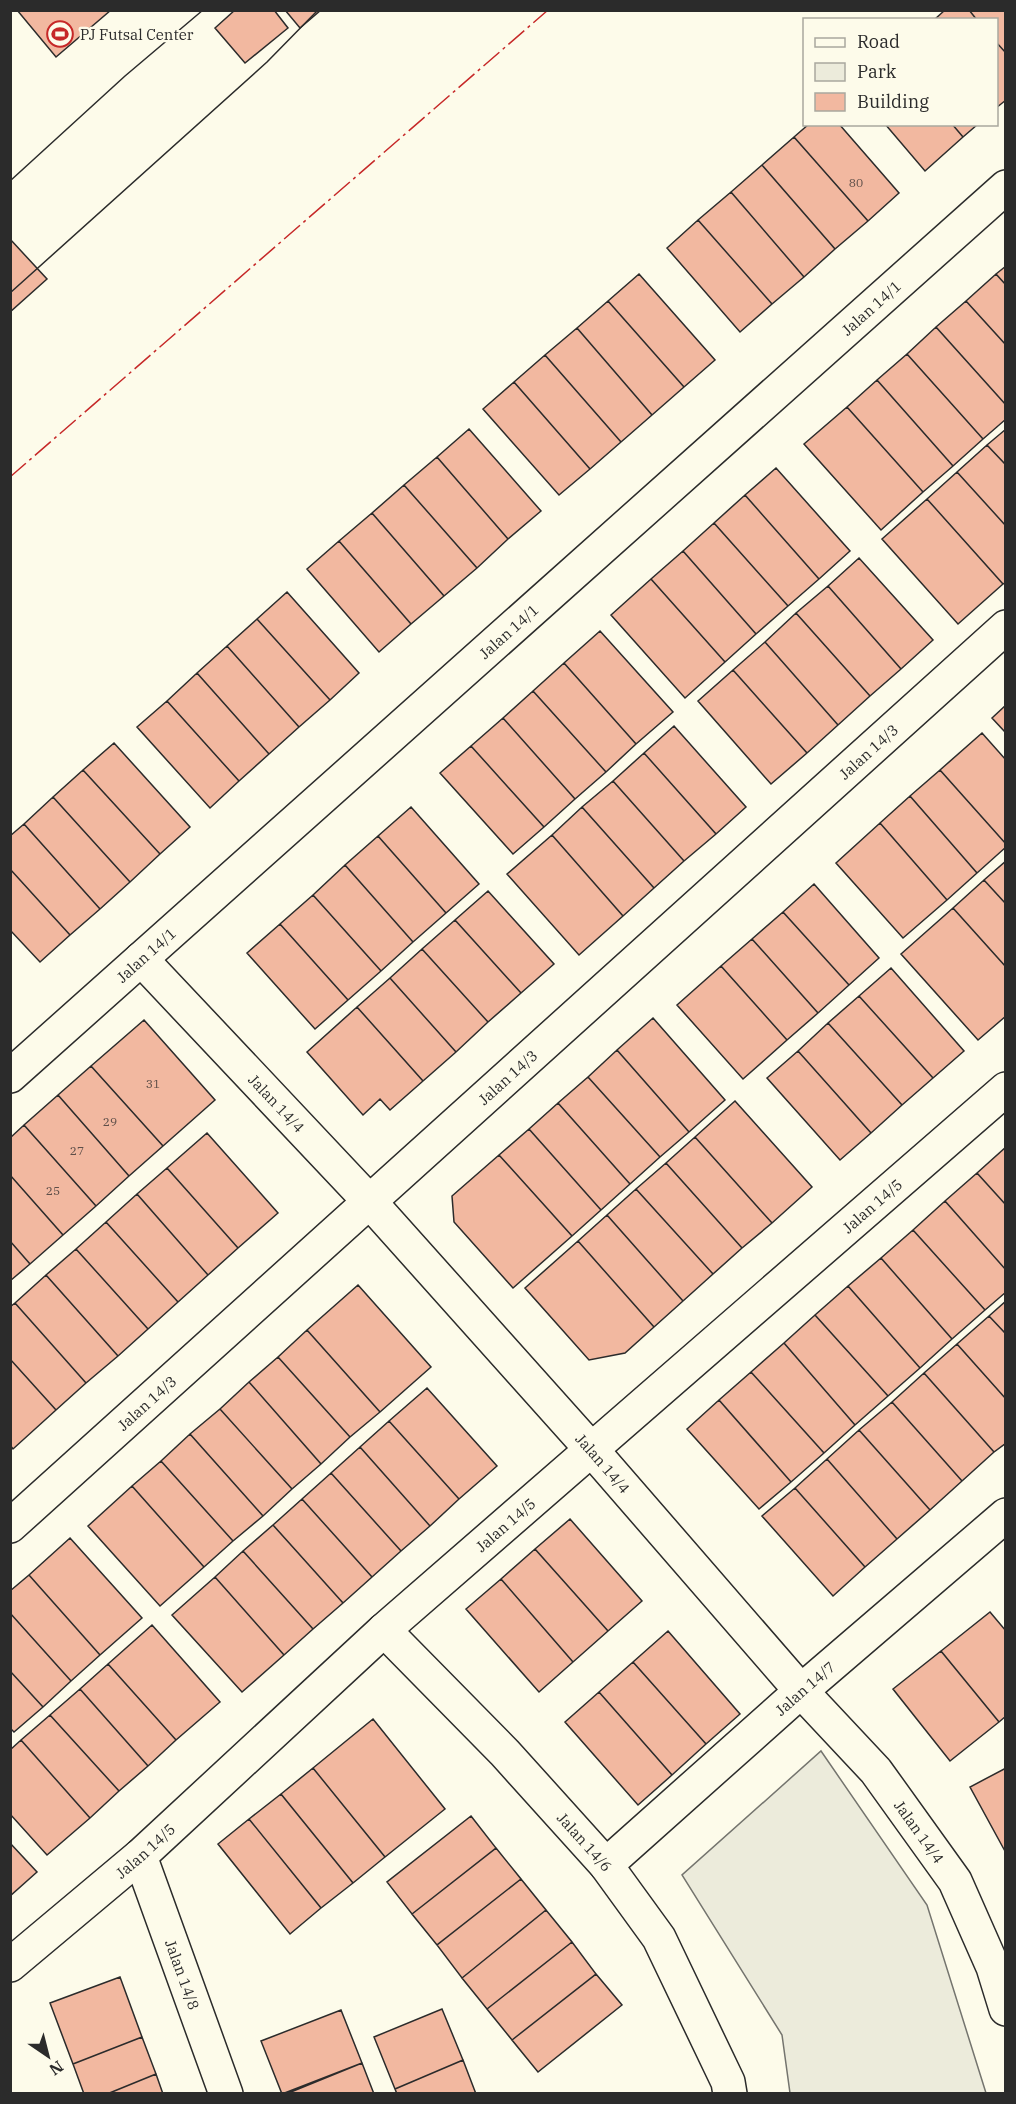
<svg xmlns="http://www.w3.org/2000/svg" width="1016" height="2104" font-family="'IBM Plex Serif',serif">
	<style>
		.green { fill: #ecebdb; stroke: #74746e; stroke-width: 1.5 }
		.building { fill: #f2b8a0; stroke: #2b2b2b; stroke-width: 1.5 }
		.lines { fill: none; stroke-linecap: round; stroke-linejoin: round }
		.minor-casing { stroke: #2b2b2b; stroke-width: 36 }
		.minor { stroke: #fdfbea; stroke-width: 33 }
		.tram { stroke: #2b2b2b; stroke-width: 1.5 }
		.power { stroke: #c62828; stroke-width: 1.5; stroke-dasharray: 21 4.5 3 4.5; stroke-linecap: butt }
		.labels { text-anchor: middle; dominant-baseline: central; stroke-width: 4.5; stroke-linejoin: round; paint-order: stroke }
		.number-label { font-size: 12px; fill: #5d4e48 }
		.poi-label { font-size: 15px; fill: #2b2b2b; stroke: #fdfbea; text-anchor: start }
		.street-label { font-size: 15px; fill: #2b2b2b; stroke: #fdfbea }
	</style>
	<rect width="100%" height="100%" fill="#fdfbea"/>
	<path class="green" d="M 821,1751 L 927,1905 L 986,2093 L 790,2093 L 782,2035 L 682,1875 Z"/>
	<path class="building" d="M 17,10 L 111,10 L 56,57 Z
		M 235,10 L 274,10 L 288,28 L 245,63 L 215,28 Z
		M 285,10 L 321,10 L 300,28 Z
		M 945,10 L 969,10 L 977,20 L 934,20 Z
		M 969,10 L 1006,10 L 1006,53 L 996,42 L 996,20 L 977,20 Z
		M 996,42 L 1006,53 L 1006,100 L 996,108 Z
		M 809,124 L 839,124 L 899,193 L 868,221 L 794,137 Z
		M 885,124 L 952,124 L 963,137 L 925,171 Z
		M 952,124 L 978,124 L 963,137 Z
		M 794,137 L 868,221 L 835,249 L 762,165 Z
		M 762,165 L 835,249 L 804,277 L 731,192 Z
		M 731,192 L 804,277 L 772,304 L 698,220 Z
		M 698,220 L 772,304 L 740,332 L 667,248 Z
		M 10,239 L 47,279 L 10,312 Z
		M 1006,266 L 1006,285 L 996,274 Z
		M 639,274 L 715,360 L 684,387 L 608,301 Z
		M 996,274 L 1006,285 L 1006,345 L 966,301 Z
		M 608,301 L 684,387 L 652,415 L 577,328 Z
		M 966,301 L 1006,345 L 1006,405 L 936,327 Z
		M 936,327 L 1006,405 L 1006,419 L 983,439 L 907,354 Z
		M 577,328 L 652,415 L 621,442 L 545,355 Z
		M 907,354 L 983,439 L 953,466 L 877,380 Z
		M 545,355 L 621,442 L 590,469 L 514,382 Z
		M 877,380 L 953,466 L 923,492 L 847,407 Z
		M 514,382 L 590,469 L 559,495 L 483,409 Z
		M 847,407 L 923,492 L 881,530 L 804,444 Z
		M 469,429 L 541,511 L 508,539 L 437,457 Z
		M 1006,429 L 1006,465 L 987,445 Z
		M 987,445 L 1006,465 L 1006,526 L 957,472 Z
		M 437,457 L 508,539 L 477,568 L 404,485 Z
		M 776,468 L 850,551 L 819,579 L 745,495 Z
		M 957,472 L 1006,526 L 1006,582 L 1003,584 L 927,499 Z
		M 404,485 L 477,568 L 444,596 L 372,513 Z
		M 745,495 L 819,579 L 788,606 L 714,523 Z
		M 927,499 L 1003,584 L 958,624 L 882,539 Z
		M 372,513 L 444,596 L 411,624 L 339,541 Z
		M 714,523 L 788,606 L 756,634 L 683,551 Z
		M 339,541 L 411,624 L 379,652 L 307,569 Z
		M 683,551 L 756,634 L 725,662 L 651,579 Z
		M 859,558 L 933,640 L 901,669 L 828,586 Z
		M 651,579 L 725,662 L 685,698 L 611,615 Z
		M 828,586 L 901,669 L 870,696 L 796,613 Z
		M 287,592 L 359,673 L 330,700 L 257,619 Z
		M 796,613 L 870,696 L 838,725 L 765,642 Z
		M 257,619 L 330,700 L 299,727 L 227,646 Z
		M 600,631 L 673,712 L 636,744 L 564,663 Z
		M 765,642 L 838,725 L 807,753 L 733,670 Z
		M 227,646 L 299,727 L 269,754 L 197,673 Z
		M 564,663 L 636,744 L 606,772 L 533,691 Z
		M 733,670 L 807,753 L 771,784 L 698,701 Z
		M 197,673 L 269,754 L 239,781 L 167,701 Z
		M 533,691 L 606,772 L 575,799 L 503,718 Z
		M 167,701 L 239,781 L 210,808 L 137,727 Z
		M 1006,705 L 1006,733 L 992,718 Z
		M 503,718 L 575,799 L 544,827 L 471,746 Z
		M 674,726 L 746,807 L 716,834 L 644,753 Z
		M 982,733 L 1006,760 L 1006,844 L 940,770 Z
		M 114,743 L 190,827 L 160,854 L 83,770 Z
		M 471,746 L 544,827 L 513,854 L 440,773 Z
		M 644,753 L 716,834 L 684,861 L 613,781 Z
		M 83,770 L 160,854 L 130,882 L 53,797 Z
		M 940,770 L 1006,844 L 1006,847 L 977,873 L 910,796 Z
		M 613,781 L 684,861 L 654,888 L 582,807 Z
		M 910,796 L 977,873 L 947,900 L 880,823 Z
		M 53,797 L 130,882 L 100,909 L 24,824 Z
		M 411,807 L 479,884 L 446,913 L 378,836 Z
		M 582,807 L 654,888 L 623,916 L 552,835 Z
		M 880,823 L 947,900 L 903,938 L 836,863 Z
		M 24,824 L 100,909 L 70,935 L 10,869 L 10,836 Z
		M 552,835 L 623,916 L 579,955 L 507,874 Z
		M 378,836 L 446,913 L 413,942 L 345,865 Z
		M 1006,861 L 1006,904 L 984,880 Z
		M 345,865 L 413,942 L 381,971 L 313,895 Z
		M 10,869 L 70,935 L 40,962 L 10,930 Z
		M 984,880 L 1006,904 L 1006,967 L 953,908 Z
		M 814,884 L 879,958 L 849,985 L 783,912 Z
		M 488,891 L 554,964 L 521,993 L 455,920 Z
		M 313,895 L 381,971 L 348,1000 L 280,924 Z
		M 953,908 L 1006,967 L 1006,1016 L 978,1040 L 901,954 Z
		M 783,912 L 849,985 L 818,1013 L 752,939 Z
		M 455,920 L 521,993 L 488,1022 L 422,949 Z
		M 280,924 L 348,1000 L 315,1029 L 247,953 Z
		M 752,939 L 818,1013 L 787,1040 L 721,966 Z
		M 422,949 L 488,1022 L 456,1052 L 390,978 Z
		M 721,966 L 787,1040 L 743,1079 L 677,1005 Z
		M 891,968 L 964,1051 L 933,1078 L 859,996 Z
		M 390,978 L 456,1052 L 423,1081 L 357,1007 Z
		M 859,996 L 933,1078 L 902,1105 L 828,1023 Z
		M 357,1007 L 423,1081 L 390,1110 L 380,1099 L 363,1115 L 307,1052 Z
		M 653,1018 L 725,1100 L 689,1132 L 617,1050 Z
		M 144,1020 L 215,1100 L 163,1146 L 91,1066 Z
		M 828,1023 L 902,1105 L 871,1133 L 798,1051 Z
		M 617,1050 L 689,1132 L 660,1157 L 588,1077 Z
		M 798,1051 L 871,1133 L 840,1160 L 767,1078 Z
		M 91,1066 L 163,1146 L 129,1176 L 58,1095 Z
		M 588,1077 L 660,1157 L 630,1184 L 558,1103 Z
		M 58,1095 L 129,1176 L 96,1206 L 24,1125 Z
		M 735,1101 L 812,1187 L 772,1223 L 695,1137 Z
		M 558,1103 L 630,1184 L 601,1210 L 529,1129 Z
		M 24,1125 L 96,1206 L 63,1235 L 10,1175 L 10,1138 Z
		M 529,1129 L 601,1210 L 572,1236 L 499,1155 Z
		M 207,1133 L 278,1213 L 238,1248 L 167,1168 Z
		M 695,1137 L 772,1223 L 742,1248 L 666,1163 Z
		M 1006,1147 L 1006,1205 L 977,1173 Z
		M 499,1155 L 572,1236 L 513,1288 L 454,1222 L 452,1196 Z
		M 666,1163 L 742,1248 L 713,1274 L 636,1189 Z
		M 167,1168 L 238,1248 L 208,1275 L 137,1194 Z
		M 977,1173 L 1006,1205 L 1006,1270 L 945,1201 Z
		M 10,1175 L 63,1235 L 30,1264 L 10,1241 Z
		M 636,1189 L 713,1274 L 683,1301 L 607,1215 Z
		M 137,1194 L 208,1275 L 178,1302 L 106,1222 Z
		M 945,1201 L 1006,1270 L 1006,1292 L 985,1310 L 913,1230 Z
		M 607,1215 L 683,1301 L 654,1327 L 578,1241 Z
		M 106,1222 L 178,1302 L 148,1329 L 76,1249 Z
		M 913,1230 L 985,1310 L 952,1339 L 881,1258 Z
		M 10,1241 L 30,1264 L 10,1281 Z
		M 578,1241 L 654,1327 L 625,1353 L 589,1360 L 525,1288 Z
		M 76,1249 L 148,1329 L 118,1356 L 46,1275 Z
		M 881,1258 L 952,1339 L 920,1368 L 848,1286 Z
		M 46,1275 L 118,1356 L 86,1383 L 15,1303 Z
		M 358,1285 L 431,1367 L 380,1412 L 307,1330 Z
		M 848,1286 L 920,1368 L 888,1396 L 815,1315 Z
		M 1006,1301 L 1006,1334 L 989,1316 Z
		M 15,1303 L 86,1383 L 56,1410 L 10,1359 L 10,1307 Z
		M 815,1315 L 888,1396 L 855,1425 L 784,1343 Z
		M 989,1316 L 1006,1334 L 1006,1399 L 957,1344 Z
		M 307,1330 L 380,1412 L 350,1437 L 278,1357 Z
		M 784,1343 L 855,1425 L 824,1453 L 751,1372 Z
		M 957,1344 L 1006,1399 L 1006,1443 L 994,1452 L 924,1373 Z
		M 278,1357 L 350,1437 L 321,1464 L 249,1382 Z
		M 10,1359 L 56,1410 L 13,1449 L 10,1445 Z
		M 751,1372 L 824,1453 L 791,1482 L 719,1400 Z
		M 924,1373 L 994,1452 L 962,1481 L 892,1402 Z
		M 249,1382 L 321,1464 L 292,1489 L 220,1409 Z
		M 427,1388 L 497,1466 L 459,1499 L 389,1421 Z
		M 719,1400 L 791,1482 L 759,1509 L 687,1429 Z
		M 892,1402 L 962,1481 L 930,1510 L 859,1430 Z
		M 220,1409 L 292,1489 L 263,1516 L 190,1434 Z
		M 389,1421 L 459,1499 L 430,1526 L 360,1447 Z
		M 859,1430 L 930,1510 L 897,1539 L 827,1459 Z
		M 190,1434 L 263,1516 L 233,1541 L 161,1461 Z
		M 360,1447 L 430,1526 L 401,1551 L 331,1473 Z
		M 827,1459 L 897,1539 L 865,1567 L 795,1488 Z
		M 161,1461 L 233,1541 L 204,1567 L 132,1486 Z
		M 331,1473 L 401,1551 L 372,1577 L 302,1499 Z
		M 132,1486 L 204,1567 L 160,1606 L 88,1526 Z
		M 795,1488 L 865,1567 L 833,1596 L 762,1516 Z
		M 302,1499 L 372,1577 L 343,1603 L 273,1525 Z
		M 570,1519 L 642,1601 L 608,1631 L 535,1549 Z
		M 273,1525 L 343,1603 L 313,1629 L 243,1551 Z
		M 70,1538 L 142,1618 L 100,1655 L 29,1575 Z
		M 535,1549 L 608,1631 L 573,1662 L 501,1579 Z
		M 243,1551 L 313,1629 L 284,1655 L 215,1577 Z
		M 29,1575 L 100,1655 L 71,1681 L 10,1613 L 10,1591 Z
		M 215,1577 L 284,1655 L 242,1692 L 172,1615 Z
		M 501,1579 L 573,1662 L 539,1692 L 466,1609 Z
		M 990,1612 L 1006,1631 L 1006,1716 L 999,1722 L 941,1651 Z
		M 10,1613 L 71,1681 L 43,1707 L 10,1671 Z
		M 152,1625 L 220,1702 L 176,1740 L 108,1664 Z
		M 668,1631 L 740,1714 L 706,1744 L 633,1662 Z
		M 941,1651 L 999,1722 L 950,1761 L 893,1689 Z
		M 633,1662 L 706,1744 L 672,1775 L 599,1692 Z
		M 108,1664 L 176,1740 L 148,1766 L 80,1689 Z
		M 10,1671 L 43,1707 L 14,1732 L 10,1728 Z
		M 80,1689 L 148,1766 L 119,1791 L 50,1715 Z
		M 599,1692 L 672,1775 L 638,1805 L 565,1722 Z
		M 50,1715 L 119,1791 L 90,1818 L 21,1740 Z
		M 373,1719 L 445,1809 L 385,1857 L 313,1768 Z
		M 21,1740 L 90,1818 L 47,1855 L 10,1814 L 10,1750 Z
		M 313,1768 L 385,1857 L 353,1883 L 281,1794 Z
		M 1006,1768 L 1006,1853 L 970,1787 Z
		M 281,1794 L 353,1883 L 321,1908 L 249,1819 Z
		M 471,1816 L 496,1848 L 412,1914 L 387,1882 Z
		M 249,1819 L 321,1908 L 290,1934 L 218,1844 Z
		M 10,1843 L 37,1872 L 10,1896 Z
		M 496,1848 L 521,1879 L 437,1945 L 412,1914 Z
		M 521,1879 L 546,1910 L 462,1978 L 437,1945 Z
		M 546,1910 L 572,1942 L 487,2009 L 462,1978 Z
		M 572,1942 L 596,1974 L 512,2040 L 487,2009 Z
		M 596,1974 L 622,2005 L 538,2072 L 512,2040 Z
		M 120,1977 L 142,2037 L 73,2064 L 50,2003 Z
		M 442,2009 L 463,2060 L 395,2089 L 374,2037 Z
		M 341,2010 L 362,2063 L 282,2094 L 261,2041 Z
		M 142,2037 L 156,2074 L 107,2094 L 84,2094 L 73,2064 Z
		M 463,2060 L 476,2094 L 397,2094 L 395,2089 Z
		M 362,2063 L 374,2094 L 286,2094 Z
		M 156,2074 L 163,2094 L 107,2094 Z"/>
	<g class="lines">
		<g class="minor-casing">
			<g id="minor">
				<path id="s1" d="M 141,959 L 370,1202 L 591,1449 L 801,1691 L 876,1771 L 955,1881 L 993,1967 L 1006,2009"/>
				<path id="s2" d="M 10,1076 L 1006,187"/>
				<path id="s3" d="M 10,1526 L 1006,627"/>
				<path id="s4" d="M 384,1630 L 505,1753 L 606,1865 L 659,1938 L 728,2082 L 730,2094"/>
				<path id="s5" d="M 140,1856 L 226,2094"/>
				<path id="s6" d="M 606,1865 L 801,1691 L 1006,1515"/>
				<path id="s7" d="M 10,1965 L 140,1856 L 384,1630 L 1006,1089"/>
			</g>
		</g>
		<use href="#minor" class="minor"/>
		<path class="tram" d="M 10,181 L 125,76 L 203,10
			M 10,293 L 267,62 L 318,10"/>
		<path class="power" d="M 10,477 L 548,10"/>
	</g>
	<defs>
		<g id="stadium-ring" transform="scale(1.35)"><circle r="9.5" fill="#fdfbea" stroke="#c62828" stroke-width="1.5"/><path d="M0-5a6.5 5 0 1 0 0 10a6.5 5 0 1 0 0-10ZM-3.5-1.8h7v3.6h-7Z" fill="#c62828"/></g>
	</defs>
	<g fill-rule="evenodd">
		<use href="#stadium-ring" x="60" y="34"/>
	</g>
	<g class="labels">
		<g class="number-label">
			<text x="856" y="182">80</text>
			<text x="153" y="1083">31</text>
			<text x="110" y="1121">29</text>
			<text x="77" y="1150">27</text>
			<text x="53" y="1190">25</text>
		</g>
		<g class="poi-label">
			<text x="80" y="34">PJ Futsal Center</text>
		</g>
		<g class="street-label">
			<text stroke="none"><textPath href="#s2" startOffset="1154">Jalan 14/1</textPath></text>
			<text stroke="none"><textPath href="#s2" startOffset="668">Jalan 14/1</textPath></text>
			<text stroke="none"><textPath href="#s3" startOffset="1156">Jalan 14/3</textPath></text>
			<text stroke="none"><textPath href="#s2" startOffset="182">Jalan 14/1</textPath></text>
			<text stroke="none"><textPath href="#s3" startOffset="670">Jalan 14/3</textPath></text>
			<text stroke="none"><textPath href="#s1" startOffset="198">Jalan 14/4</textPath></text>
			<text stroke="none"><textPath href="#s7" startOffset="1149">Jalan 14/5</textPath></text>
			<text stroke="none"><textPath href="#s3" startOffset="184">Jalan 14/3</textPath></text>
			<text stroke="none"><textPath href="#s1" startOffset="684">Jalan 14/4</textPath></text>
			<text stroke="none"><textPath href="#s7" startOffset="663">Jalan 14/5</textPath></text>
			<text stroke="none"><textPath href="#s6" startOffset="266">Jalan 14/7</textPath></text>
			<text stroke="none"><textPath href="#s1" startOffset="1170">Jalan 14/4</textPath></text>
			<text stroke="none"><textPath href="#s4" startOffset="292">Jalan 14/6</textPath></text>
			<text stroke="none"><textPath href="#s7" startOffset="177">Jalan 14/5</textPath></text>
			<text stroke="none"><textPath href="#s5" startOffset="126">Jalan 14/8</textPath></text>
		</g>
	</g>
	<rect width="1016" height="2104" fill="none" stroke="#2b2b2b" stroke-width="24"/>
	<rect x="803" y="18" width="195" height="108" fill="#fdfbea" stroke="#a9a89e" stroke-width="1.5"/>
	<rect x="815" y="38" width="30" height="9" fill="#fdfbea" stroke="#a9a89e" stroke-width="1.5"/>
	<text x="857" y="48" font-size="18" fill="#2b2b2b">Road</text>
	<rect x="815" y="63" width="30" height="18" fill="#ecebdb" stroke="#a9a89e" stroke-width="1.5"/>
	<text x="857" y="78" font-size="18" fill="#2b2b2b">Park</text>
	<rect x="815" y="93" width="30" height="18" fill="#f2b8a0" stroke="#a9a89e" stroke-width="1.5"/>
	<text x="857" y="108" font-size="18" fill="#2b2b2b">Building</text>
	<g transform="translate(48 2056) rotate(145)" stroke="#fdfbea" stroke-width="4.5" paint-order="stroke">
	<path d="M0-4.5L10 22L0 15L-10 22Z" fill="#2b2b2b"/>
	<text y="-9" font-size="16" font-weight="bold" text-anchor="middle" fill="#2b2b2b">N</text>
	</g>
</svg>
